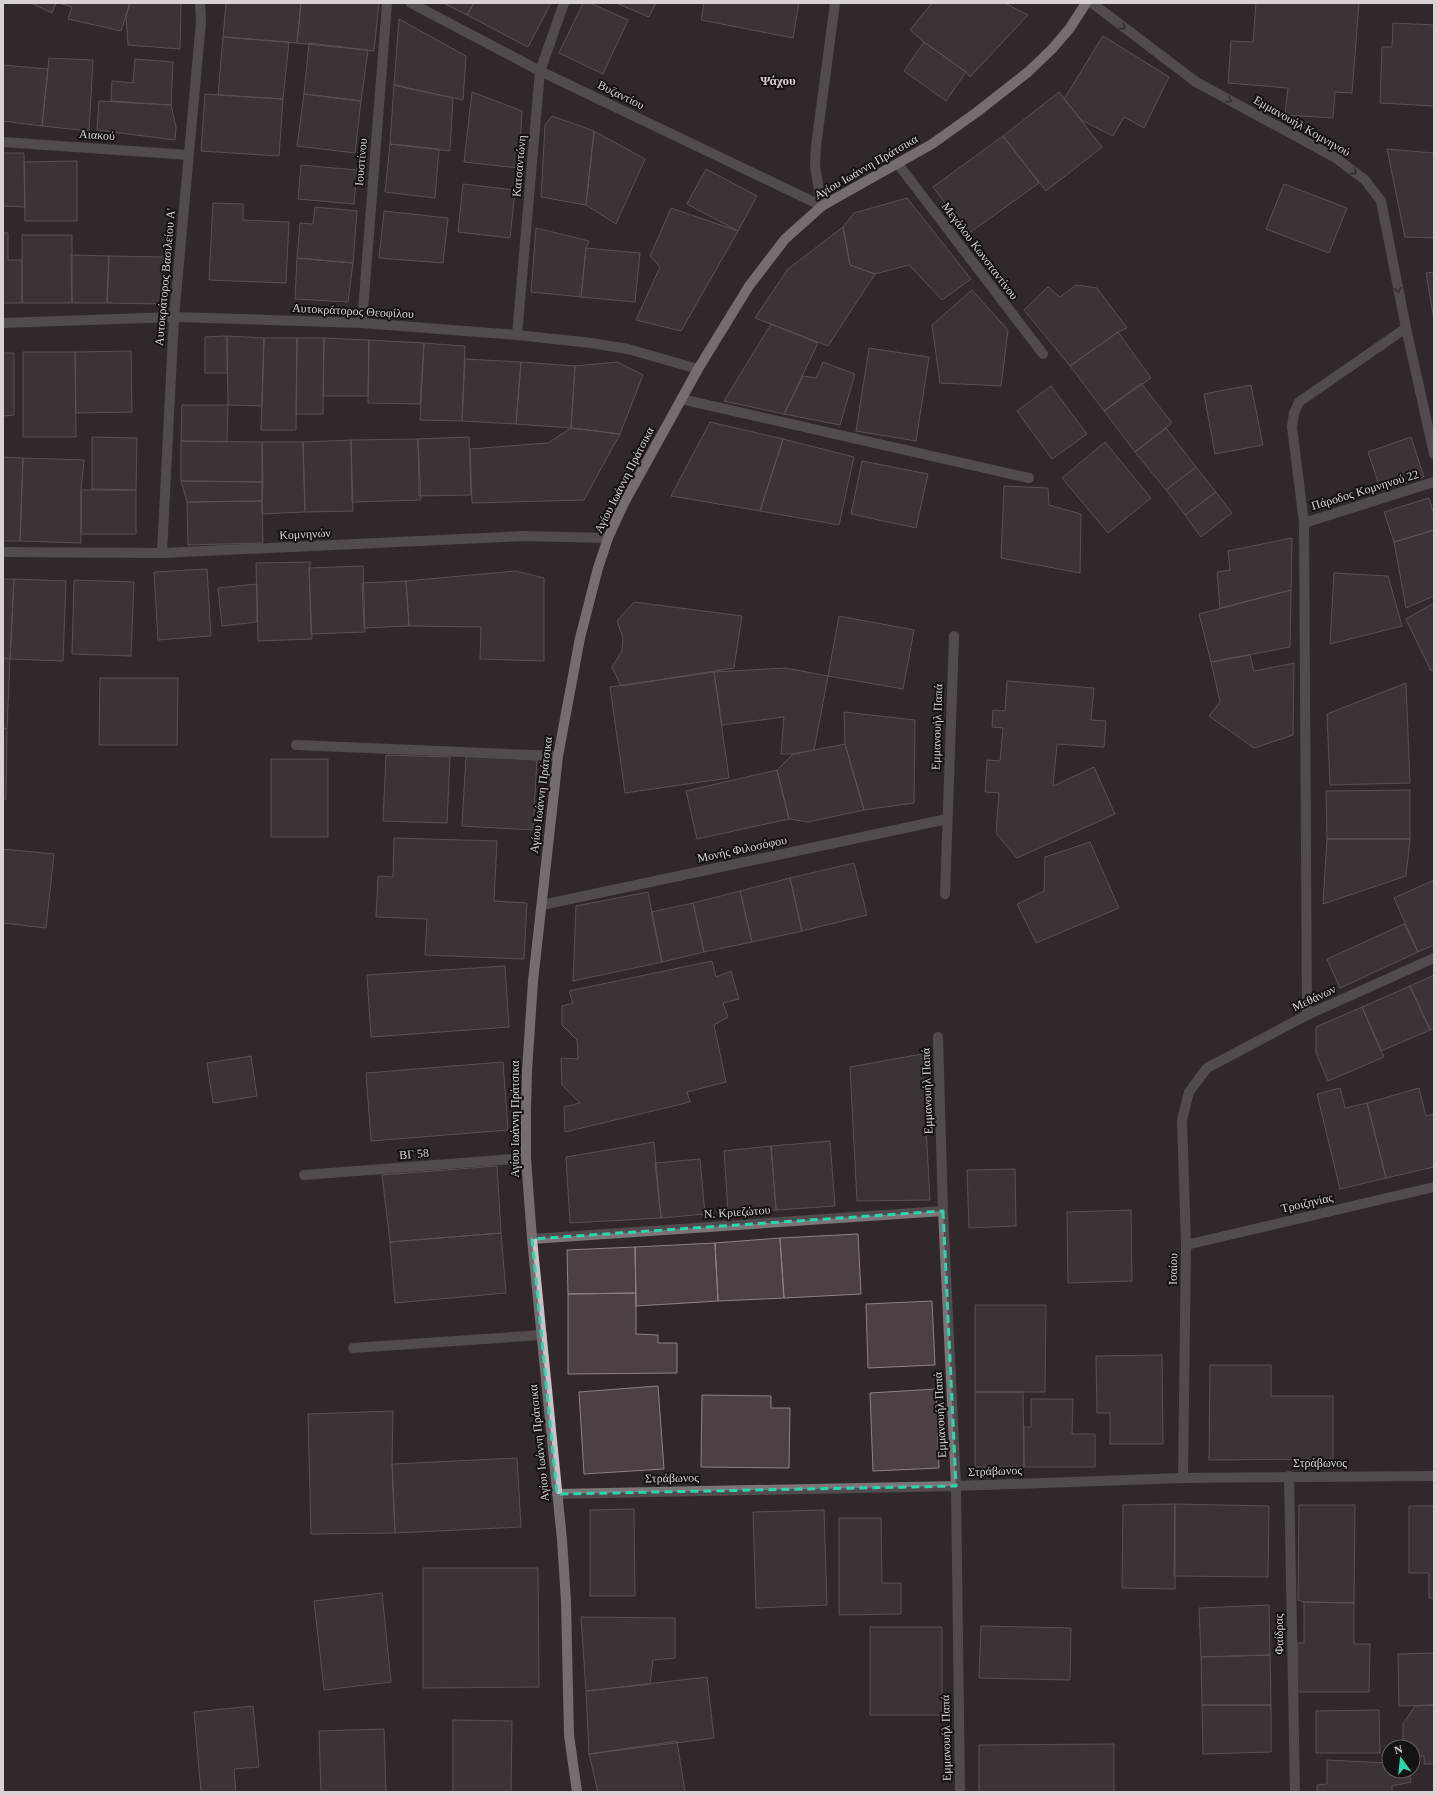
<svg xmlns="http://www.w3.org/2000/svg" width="1437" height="1795" font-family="'Times New Roman',serif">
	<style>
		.building { fill: #4b4145; stroke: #8e8287 }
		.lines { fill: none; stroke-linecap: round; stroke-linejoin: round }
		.minor { stroke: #7b7578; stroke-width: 10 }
		.major { stroke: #cbc0c5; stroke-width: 10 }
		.oneway { stroke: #393537 }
		.marked { fill: none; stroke: #2dd5ab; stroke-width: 3; stroke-dasharray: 8 5; stroke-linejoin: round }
		.labels { text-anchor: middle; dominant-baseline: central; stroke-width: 4; stroke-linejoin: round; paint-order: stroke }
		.street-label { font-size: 12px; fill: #d8d2d4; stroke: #161214 }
		.neighbourhood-label { font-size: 13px; font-weight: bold; fill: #dacdd2; stroke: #161214 }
	</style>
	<rect width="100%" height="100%" fill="#31282c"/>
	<path class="building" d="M 31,3 L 56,3 L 52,13 Z
		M 59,3 L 130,3 L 121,31 L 68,19 L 72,7 Z
		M 130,3 L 181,3 L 180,49 L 128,45 L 126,15 Z
		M 226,3 L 301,3 L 297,43 L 223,37 Z
		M 301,3 L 379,3 L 374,51 L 297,43 Z
		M 443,3 L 474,3 L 467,15 Z
		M 474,3 L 551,3 L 528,47 L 467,15 Z
		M 583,3 L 590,3 L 628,20 L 603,74 L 559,53 Z
		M 616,3 L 656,3 L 649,17 Z
		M 704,3 L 799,3 L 793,38 L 701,20 Z
		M 932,3 L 1005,3 L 1028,15 L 970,77 L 966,72 L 924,42 L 910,30 Z
		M 1256,3 L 1359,3 L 1352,93 L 1335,92 L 1333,118 L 1285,115 L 1288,88 L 1228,83 L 1231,41 L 1253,42 Z
		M 399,19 L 466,56 L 463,100 L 394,85 Z
		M 1393,23 L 1434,25 L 1434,106 L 1380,103 L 1382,47 L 1392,47 Z
		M 1103,36 L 1169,77 L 1144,128 L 1124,117 L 1113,136 L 1081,120 L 1064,99 Z
		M 223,37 L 289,42 L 283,99 L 218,95 Z
		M 924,42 L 966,72 L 946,101 L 904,71 Z
		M 309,43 L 368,50 L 361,101 L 304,94 Z
		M 49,58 L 93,60 L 89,131 L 42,126 Z
		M 135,59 L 173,62 L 171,105 L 111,101 L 112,81 L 133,83 Z
		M 3,65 L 48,69 L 42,126 L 3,121 Z
		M 394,85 L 453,98 L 450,151 L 390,144 Z
		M 472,92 L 522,111 L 519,168 L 464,162 Z
		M 1059,92 L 1102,147 L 1046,191 L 1003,136 Z
		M 205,94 L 283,99 L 279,156 L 201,151 Z
		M 304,94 L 361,101 L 355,153 L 297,146 Z
		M 99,101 L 171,105 L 176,127 L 175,140 L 97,130 Z
		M 552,116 L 594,131 L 586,205 L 541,197 L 545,125 Z
		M 594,131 L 645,159 L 616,224 L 586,205 Z
		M 1003,136 L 1039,183 L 968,234 L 933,187 Z
		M 390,144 L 439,149 L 435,198 L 385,192 Z
		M 1387,149 L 1434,153 L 1434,238 L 1405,237 Z
		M 3,153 L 24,153 L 25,207 L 3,206 Z
		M 77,161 L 77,221 L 25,221 L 24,162 Z
		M 301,165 L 357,170 L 354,204 L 298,199 Z
		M 706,169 L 757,196 L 738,231 L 687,204 Z
		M 463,184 L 515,190 L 510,238 L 458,232 Z
		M 1284,184 L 1347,208 L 1329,253 L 1266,229 Z
		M 907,198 L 971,279 L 942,300 L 909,265 L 875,274 L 850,265 L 843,227 L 854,213 Z
		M 213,203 L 243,204 L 243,220 L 289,222 L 286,283 L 209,280 Z
		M 315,207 L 357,211 L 353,263 L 297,258 L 300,223 L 313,224 Z
		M 671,208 L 738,231 L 681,331 L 636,320 L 660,267 L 650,256 Z
		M 384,211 L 448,218 L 443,263 L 379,258 Z
		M 843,227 L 850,265 L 875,274 L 828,346 L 755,318 L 788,269 Z
		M 536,228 L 589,241 L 586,248 L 581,297 L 531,292 Z
		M 3,233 L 8,233 L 8,260 L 22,260 L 22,303 L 3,303 Z
		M 22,235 L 72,235 L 72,303 L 22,303 Z
		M 586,248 L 640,253 L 635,302 L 581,297 Z
		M 71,255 L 109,256 L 107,303 L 72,303 Z
		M 109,256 L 164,257 L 162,304 L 107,303 Z
		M 297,258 L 353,263 L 348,302 L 295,299 Z
		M 1434,272 L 1434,320 L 1426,273 Z
		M 1076,285 L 1097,288 L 1127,328 L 1118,332 L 1070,366 L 1024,310 L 1048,287 L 1060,297 Z
		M 972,290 L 1008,330 L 1001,386 L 940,383 L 932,325 Z
		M 771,324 L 818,343 L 784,414 L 724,401 Z
		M 1118,332 L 1151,378 L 1104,411 L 1070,366 Z
		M 227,336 L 227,373 L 205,373 L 205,337 Z
		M 227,336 L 264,338 L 262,406 L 228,405 Z
		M 264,338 L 297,338 L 296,430 L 261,430 Z
		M 297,338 L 324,338 L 323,414 L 296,414 Z
		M 324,338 L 369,340 L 368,396 L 323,396 Z
		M 369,340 L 424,343 L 420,404 L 368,403 Z
		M 424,343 L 465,346 L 462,421 L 420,420 Z
		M 869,348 L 929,357 L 916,441 L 856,431 Z
		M 131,351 L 132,412 L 76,413 L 75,352 Z
		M 23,352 L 75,352 L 76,437 L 23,437 Z
		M 3,353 L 14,353 L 14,415 L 3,416 Z
		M 465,359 L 521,362 L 516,424 L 462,421 Z
		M 521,362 L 575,366 L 571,428 L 516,424 Z
		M 617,362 L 643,375 L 620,434 L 571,428 L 575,366 Z
		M 823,362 L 855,374 L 840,425 L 784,414 L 803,376 L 816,378 Z
		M 1141,383 L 1172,423 L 1135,452 L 1104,411 Z
		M 1251,385 L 1263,445 L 1215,454 L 1204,394 Z
		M 1051,386 L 1087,434 L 1052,459 L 1017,411 Z
		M 182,405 L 228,405 L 227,442 L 181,441 Z
		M 710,422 L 783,439 L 760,511 L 671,496 Z
		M 571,428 L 620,434 L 584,500 L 472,503 L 470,449 L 548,443 Z
		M 1166,428 L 1196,467 L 1166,490 L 1135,452 Z
		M 92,437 L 137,438 L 136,490 L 92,489 Z
		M 469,437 L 471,495 L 419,496 L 418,439 Z
		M 1411,437 L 1424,477 L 1381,491 L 1368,452 Z
		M 418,439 L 421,500 L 352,502 L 351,440 Z
		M 783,439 L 854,457 L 839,525 L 760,511 Z
		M 351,440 L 353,511 L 305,512 L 303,442 Z
		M 181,441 L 262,442 L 263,482 L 181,481 Z
		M 262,442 L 303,442 L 305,512 L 262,514 Z
		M 1105,442 L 1151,498 L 1108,533 L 1062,478 Z
		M 3,457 L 23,458 L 20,541 L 3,541 Z
		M 23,458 L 84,460 L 81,490 L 81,543 L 20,541 Z
		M 862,461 L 928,474 L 916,528 L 851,514 Z
		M 1196,467 L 1216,492 L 1185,515 L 1166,490 Z
		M 181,481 L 263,482 L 262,501 L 187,502 Z
		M 1004,486 L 1048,488 L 1049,505 L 1081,514 L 1080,573 L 1001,558 Z
		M 81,490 L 136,490 L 136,534 L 81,534 Z
		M 1216,492 L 1232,513 L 1201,537 L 1185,515 Z
		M 1429,498 L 1434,515 L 1434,530 L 1394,542 L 1384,512 Z
		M 262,501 L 263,543 L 188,545 L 187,502 Z
		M 1434,530 L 1434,596 L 1406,608 L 1394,542 Z
		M 1292,538 L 1291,590 L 1220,608 L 1217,572 L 1230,570 L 1228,551 Z
		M 311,562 L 309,568 L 312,639 L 258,641 L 256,563 Z
		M 363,566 L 365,632 L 311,634 L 309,568 Z
		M 207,569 L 211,636 L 158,640 L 154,572 Z
		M 516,571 L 544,578 L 544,661 L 480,659 L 481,627 L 409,626 L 406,581 Z
		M 1334,573 L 1388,576 L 1402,626 L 1330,644 Z
		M 3,579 L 14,579 L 10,659 L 3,658 Z
		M 14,579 L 66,581 L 63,661 L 10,659 Z
		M 74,580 L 134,582 L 131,656 L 72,654 Z
		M 406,581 L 409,626 L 364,628 L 362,583 Z
		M 257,584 L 257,622 L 222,626 L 218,588 Z
		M 1291,590 L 1290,647 L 1211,662 L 1199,614 Z
		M 634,602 L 742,616 L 734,668 L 621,686 L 612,667 L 622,651 L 623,638 L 617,621 Z
		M 1434,603 L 1434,669 L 1431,671 L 1406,619 Z
		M 839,616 L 914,630 L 903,689 L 828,676 Z
		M 1250,655 L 1254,671 L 1294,663 L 1293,735 L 1254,748 L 1209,716 L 1220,702 L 1211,662 Z
		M 3,658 L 10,659 L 7,729 L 3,728 Z
		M 786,668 L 828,676 L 814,750 L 793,754 L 781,754 L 784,717 L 722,725 L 714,672 Z
		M 714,672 L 729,778 L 625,793 L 610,687 Z
		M 100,678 L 178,678 L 177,745 L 99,745 Z
		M 1007,681 L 1094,688 L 1091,720 L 1106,721 L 1104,747 L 1057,744 L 1053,786 L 1094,767 L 1115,814 L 1017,858 L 996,833 L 999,793 L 985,792 L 987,760 L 1000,761 L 1003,728 L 992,727 L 993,710 L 1005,711 Z
		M 1406,683 L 1410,783 L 1330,785 L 1327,714 Z
		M 844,712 L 915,720 L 914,803 L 864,810 L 845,744 Z
		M 3,728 L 7,729 L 6,799 L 3,799 Z
		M 845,744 L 864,810 L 808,822 L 789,819 L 777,770 L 793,754 Z
		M 386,755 L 450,757 L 447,823 L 383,821 Z
		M 466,756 L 537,760 L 533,830 L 462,826 Z
		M 271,759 L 328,759 L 328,837 L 271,837 Z
		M 777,770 L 789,819 L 697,839 L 686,791 Z
		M 1410,790 L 1410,839 L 1327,839 L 1326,791 Z
		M 394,838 L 497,841 L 494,901 L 527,903 L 524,959 L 425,955 L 427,919 L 376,917 L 378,876 L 393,877 Z
		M 1327,839 L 1410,839 L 1406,876 L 1323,904 Z
		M 1090,842 L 1119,908 L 1036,943 L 1017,904 L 1044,891 L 1045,857 Z
		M 3,849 L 54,854 L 46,928 L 3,923 Z
		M 854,863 L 867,915 L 802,931 L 790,878 Z
		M 790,878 L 802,931 L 752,942 L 740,891 Z
		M 1434,880 L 1434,945 L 1418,952 L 1394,898 Z
		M 740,891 L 752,942 L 704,952 L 693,903 Z
		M 648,892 L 662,962 L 573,981 L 576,906 Z
		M 693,903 L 704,952 L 662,962 L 651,912 Z
		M 1404,924 L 1418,952 L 1340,988 L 1327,959 Z
		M 712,961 L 716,977 L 731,971 L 739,999 L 723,1003 L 728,1017 L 714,1025 L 726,1082 L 687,1092 L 690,1102 L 565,1132 L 564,1107 L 580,1103 L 562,1085 L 561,1058 L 578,1059 L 577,1040 L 562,1025 L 562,1006 L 573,1003 L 569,991 Z
		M 505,966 L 509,1027 L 371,1037 L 367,975 Z
		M 1434,975 L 1434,1028 L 1430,1030 L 1410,986 Z
		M 1410,986 L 1430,1030 L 1381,1051 L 1362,1007 Z
		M 1362,1007 L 1384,1057 L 1328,1081 L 1316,1053 L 1316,1027 Z
		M 922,1054 L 930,1200 L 857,1201 L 850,1067 Z
		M 251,1056 L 257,1096 L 213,1103 L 207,1063 Z
		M 503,1062 L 508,1130 L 371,1141 L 366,1073 Z
		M 1340,1088 L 1345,1108 L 1367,1103 L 1386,1178 L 1340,1189 L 1317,1094 Z
		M 1419,1088 L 1426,1116 L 1434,1114 L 1434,1167 L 1386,1178 L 1367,1103 Z
		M 830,1141 L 835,1206 L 776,1210 L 771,1146 Z
		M 654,1142 L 661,1218 L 570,1223 L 566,1157 Z
		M 771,1146 L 776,1210 L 728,1212 L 724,1151 Z
		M 700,1159 L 705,1214 L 661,1218 L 655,1163 Z
		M 497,1166 L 501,1233 L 390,1242 L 382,1175 Z
		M 1015,1169 L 1016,1226 L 969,1228 L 967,1170 Z
		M 1131,1210 L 1132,1281 L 1068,1283 L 1067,1212 Z
		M 501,1233 L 506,1293 L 395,1303 L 390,1242 Z
		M 858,1234 L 861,1294 L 784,1298 L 780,1238 Z
		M 780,1238 L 784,1298 L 718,1301 L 715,1243 Z
		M 715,1243 L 718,1301 L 636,1306 L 635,1247 Z
		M 635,1247 L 636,1293 L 568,1294 L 567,1250 Z
		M 636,1293 L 636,1334 L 658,1335 L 658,1343 L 677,1343 L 677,1373 L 568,1374 L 568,1294 Z
		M 932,1301 L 935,1365 L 868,1368 L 866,1304 Z
		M 975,1305 L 1046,1305 L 1045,1392 L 975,1392 Z
		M 1162,1355 L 1163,1444 L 1110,1444 L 1110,1413 L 1097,1413 L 1096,1356 Z
		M 1210,1365 L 1271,1365 L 1271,1396 L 1333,1396 L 1333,1459 L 1209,1460 Z
		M 658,1386 L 664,1469 L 584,1474 L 579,1392 Z
		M 936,1389 L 939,1468 L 873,1471 L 870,1393 Z
		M 975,1392 L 1023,1392 L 1024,1467 L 975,1467 Z
		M 702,1395 L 771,1396 L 771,1408 L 790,1408 L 789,1468 L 701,1467 Z
		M 1031,1399 L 1073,1399 L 1072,1434 L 1095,1434 L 1095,1467 L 1024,1467 L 1024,1427 L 1031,1427 Z
		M 393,1411 L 392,1464 L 395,1533 L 311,1534 L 308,1414 Z
		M 517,1458 L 521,1527 L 395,1533 L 392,1464 Z
		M 1175,1504 L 1175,1589 L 1122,1588 L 1123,1505 Z
		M 1175,1504 L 1269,1506 L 1268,1577 L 1174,1576 Z
		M 1299,1505 L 1355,1505 L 1354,1603 L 1304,1602 L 1298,1600 Z
		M 1409,1506 L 1434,1506 L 1434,1598 L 1429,1598 L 1429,1573 L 1409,1573 Z
		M 634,1509 L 635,1596 L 590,1596 L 590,1510 Z
		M 824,1510 L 827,1605 L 756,1608 L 753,1512 Z
		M 839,1518 L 881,1518 L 882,1583 L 901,1583 L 901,1614 L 839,1615 Z
		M 423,1568 L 538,1568 L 539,1687 L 423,1688 Z
		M 382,1593 L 391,1682 L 324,1690 L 314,1601 Z
		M 1304,1602 L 1354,1603 L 1354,1644 L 1370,1644 L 1369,1692 L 1297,1692 L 1297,1643 L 1304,1643 Z
		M 1269,1605 L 1270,1655 L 1201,1657 L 1199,1608 Z
		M 581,1617 L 675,1618 L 675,1658 L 653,1660 L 650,1684 L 586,1691 Z
		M 981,1626 L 1071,1628 L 1070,1680 L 979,1678 Z
		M 870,1627 L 942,1627 L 942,1715 L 870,1715 Z
		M 1434,1653 L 1434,1705 L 1399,1706 L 1398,1654 Z
		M 1270,1655 L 1271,1705 L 1202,1705 L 1201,1657 Z
		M 707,1677 L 714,1738 L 589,1754 L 586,1691 Z
		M 1202,1705 L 1271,1705 L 1271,1752 L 1203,1754 Z
		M 1434,1705 L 1434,1764 L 1424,1764 L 1424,1756 L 1413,1756 L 1413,1747 L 1403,1747 L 1403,1724 L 1415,1706 Z
		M 253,1706 L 259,1767 L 234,1769 L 236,1792 L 201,1792 L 194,1712 Z
		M 1379,1710 L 1380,1753 L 1316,1753 L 1316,1711 Z
		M 453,1720 L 512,1721 L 511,1792 L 453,1792 Z
		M 384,1729 L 386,1792 L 321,1792 L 319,1731 Z
		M 677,1741 L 685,1792 L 598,1792 L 589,1754 Z
		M 1114,1744 L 1114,1792 L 979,1792 L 979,1745 Z
		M 1327,1760 L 1389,1763 L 1389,1771 L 1409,1771 L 1411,1782 L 1392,1786 L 1392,1792 L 1317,1792 L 1317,1785 L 1327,1784 Z"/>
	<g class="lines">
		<path class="minor" d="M 411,3 L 540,71 L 822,206
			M 1092,3 L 1196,82 L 1336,158 L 1365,180 L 1381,201 L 1406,328 L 1434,454
			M 3,142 L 189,155
			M 898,164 L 1043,354
			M 822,206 L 815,167 L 816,146 L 835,3
			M 3,323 L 174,317 L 362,323 L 517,335 L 591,343 L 628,349 L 698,369
			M 362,323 L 387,3
			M 517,335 L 540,71 L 564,3
			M 681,399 L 1029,478
			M 1304,523 L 1434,482
			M 3,552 L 162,553 L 524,536 L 608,538
			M 162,553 L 174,317 L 201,22 L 200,3
			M 296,745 L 558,756
			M 945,894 L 954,636
			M 542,905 L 947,819
			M 1307,1015 L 1304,523 L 1292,427 L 1294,413 L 1299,402 L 1406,328
			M 938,1037 L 943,1211 L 956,1486 L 960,1792
			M 304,1175 L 526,1158
			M 532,1239 L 943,1211
			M 1186,1245 L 1434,1187
			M 353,1348 L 542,1335
			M 1289,1476 L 1295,1792
			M 1183,1478 L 1186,1245 L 1182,1120 L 1189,1092 L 1207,1068 L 1307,1015 L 1434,958
			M 557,1494 L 956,1486 L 1183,1478 L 1434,1476"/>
		<path class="major" d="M 577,1792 L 569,1735 L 566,1601 L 562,1540 L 532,1239 L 526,1158 L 526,1110 L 527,1071 L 533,981 L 558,756 L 580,638 L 598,568 L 608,538 L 624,503 L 698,369 L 749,286 L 785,239 L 822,206 L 932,144 L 977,112 L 1028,72 L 1052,49 L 1070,28 L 1086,3"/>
	</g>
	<defs><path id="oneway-chevron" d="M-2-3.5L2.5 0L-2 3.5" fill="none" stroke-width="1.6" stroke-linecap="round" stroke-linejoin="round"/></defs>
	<g class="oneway">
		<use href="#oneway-chevron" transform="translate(1123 27) rotate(37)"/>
		<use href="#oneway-chevron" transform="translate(1229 100) rotate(28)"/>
		<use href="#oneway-chevron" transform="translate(1354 172) rotate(38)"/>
		<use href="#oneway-chevron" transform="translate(1398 290) rotate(79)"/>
	</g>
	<path d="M0 0H1437V1795H0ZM 943,1211 L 956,1486 L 557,1494 L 532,1239 Z" fill="#31282c" fill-opacity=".55" fill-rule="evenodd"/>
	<path class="marked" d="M 943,1211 L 956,1486 L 557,1494 L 532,1239 Z"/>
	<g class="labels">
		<g class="street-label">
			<text transform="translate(621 95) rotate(26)">Βυζαντίου</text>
			<text transform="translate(1302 126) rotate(30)">Εμμανουήλ Κομνηνού</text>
			<text transform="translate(97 135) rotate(4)">Αιακού</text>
			<text transform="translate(361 162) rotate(-85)">Ιουστίνου</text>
			<text transform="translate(519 166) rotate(-85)">Κατσαντώνη</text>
			<text transform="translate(866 167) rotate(-30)">Αγίου Ιωάννη Πράτσικα</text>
			<text transform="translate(980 251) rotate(53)">Μεγάλου Κωνσταντίνου</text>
			<text transform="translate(165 277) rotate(-85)">Αυτοκράτορος Βασιλείου A'</text>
			<text transform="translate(353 311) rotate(3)">Αυτοκράτορος Θεοφίλου</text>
			<text transform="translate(624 480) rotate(-63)">Αγίου Ιωάννη Πράτσικα</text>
			<text transform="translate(1365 490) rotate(-17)">Πάροδος Κομνηνού 22</text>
			<text transform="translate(305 534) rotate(-3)">Κομνηνών</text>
			<text transform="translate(937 727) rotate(-88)">Εμμανουήλ Παπά</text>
			<text transform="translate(541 795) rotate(-83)">Αγίου Ιωάννη Πράτσικα</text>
			<text transform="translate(742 849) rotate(-12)">Μονής Φιλοσόφου</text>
			<text transform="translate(1314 998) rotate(-25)">Μεθάνων</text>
			<text transform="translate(927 1091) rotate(-92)">Εμμανουήλ Παπά</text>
			<text transform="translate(515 1119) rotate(-90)">Αγίου Ιωάννη Πράτσικα</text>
			<text transform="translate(414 1154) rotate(-5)">ΒΓ 58</text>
			<text transform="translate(1307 1203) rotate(-13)">Τροιζηνίας</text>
			<text transform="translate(737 1212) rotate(-4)">Ν. Κριεζώτου</text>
			<text transform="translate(1173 1269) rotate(-89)">Ισαίου</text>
			<text transform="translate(940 1415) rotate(-93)">Εμμανουήλ Παπά</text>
			<text transform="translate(539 1443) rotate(-96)">Αγίου Ιωάννη Πράτσικα</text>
			<text x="1320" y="1463">Στράβωνος</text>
			<text transform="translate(995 1471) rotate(-2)">Στράβωνος</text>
			<text transform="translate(672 1478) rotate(-1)">Στράβωνος</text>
			<text transform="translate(1279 1634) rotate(-91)">Φαίδρας</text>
			<text transform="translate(946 1738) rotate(-91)">Εμμανουήλ Παπά</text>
		</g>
		<g class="neighbourhood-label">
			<text x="778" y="80">Ψάχου</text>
		</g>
	</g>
	<rect width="1437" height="1795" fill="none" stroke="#d8d2d4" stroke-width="8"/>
	<g transform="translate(1401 1759) rotate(345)"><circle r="19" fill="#161214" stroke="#645f61"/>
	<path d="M0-3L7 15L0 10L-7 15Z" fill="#2dd5ab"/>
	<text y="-6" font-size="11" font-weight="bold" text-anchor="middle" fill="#d8d2d4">N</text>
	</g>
</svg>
